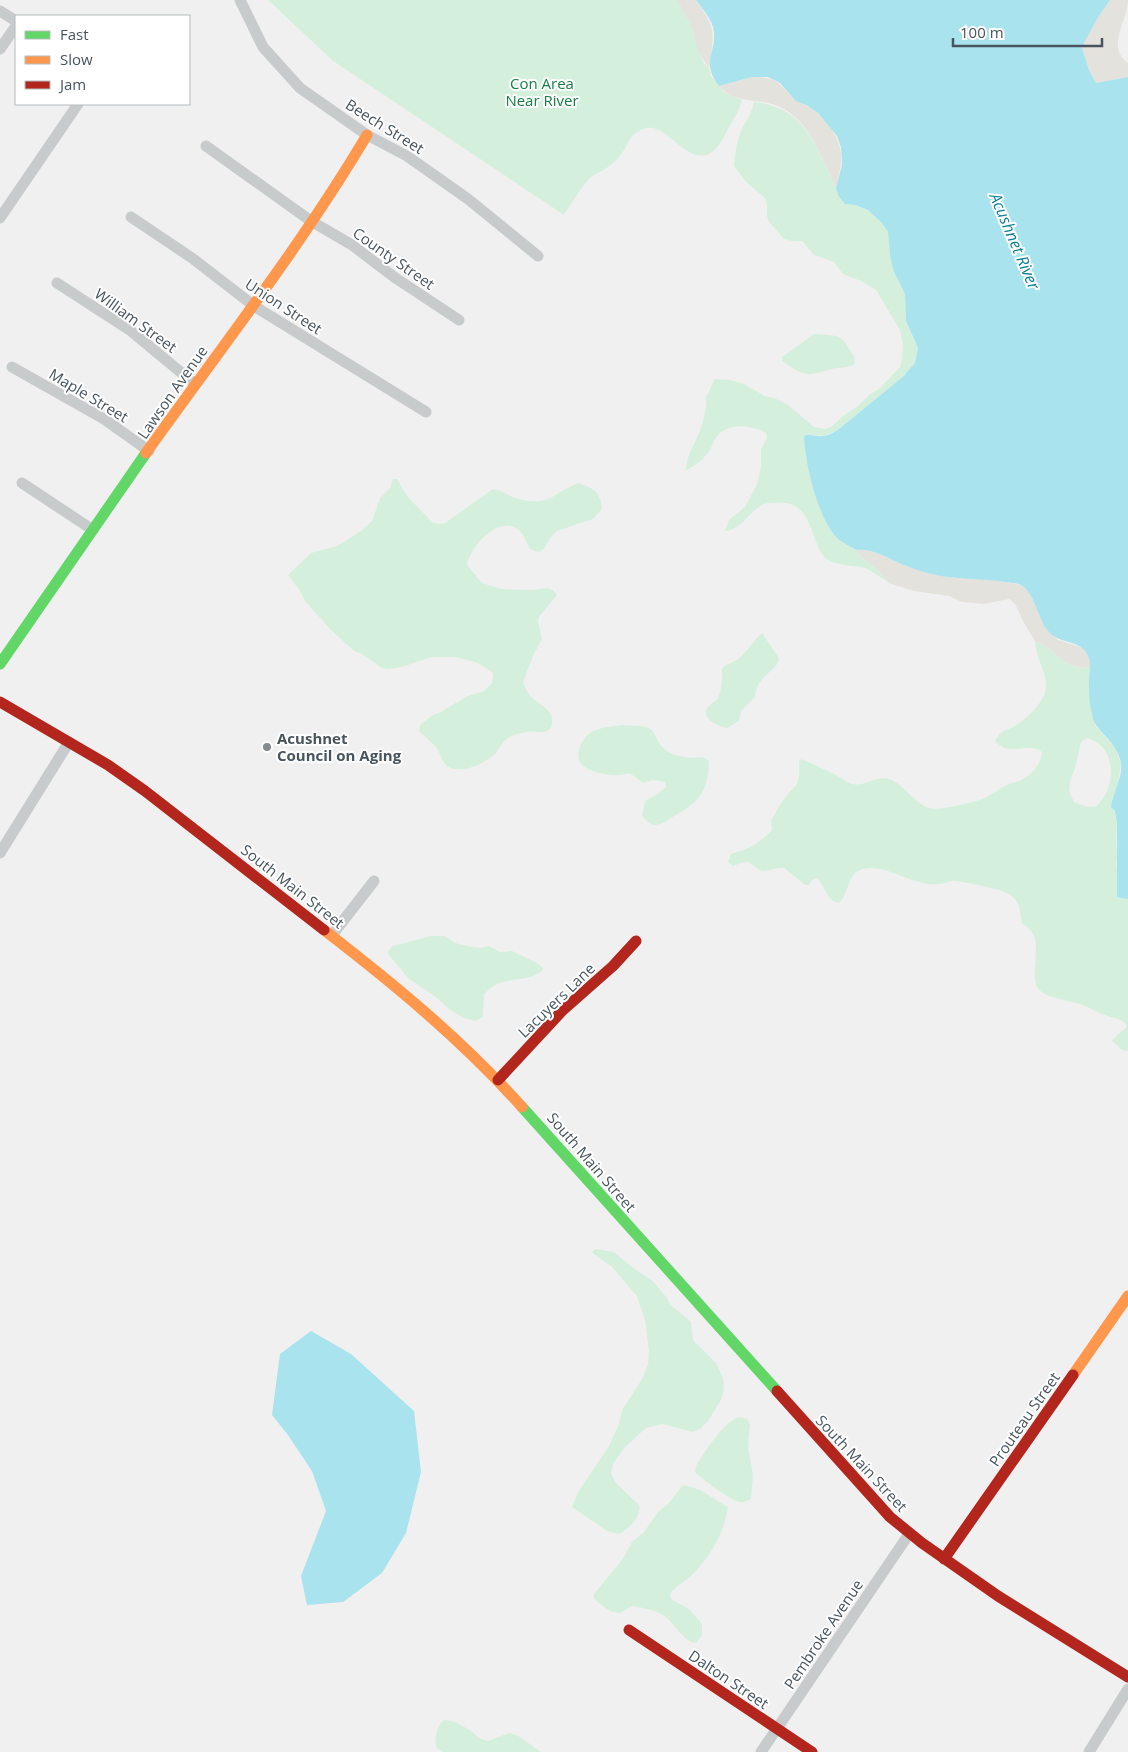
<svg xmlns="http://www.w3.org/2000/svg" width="1128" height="1752" font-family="'Open Sans',sans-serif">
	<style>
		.green { fill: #d4f0dd; fill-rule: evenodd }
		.sand { fill: #e4e2dc }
		.water { fill: #a9e3ee }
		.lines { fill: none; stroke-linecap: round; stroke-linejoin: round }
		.street { stroke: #c8cbcc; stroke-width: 11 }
		.fast { stroke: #63d668; stroke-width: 11 }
		.slow { stroke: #ff974d; stroke-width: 11 }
		.jam { stroke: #b3261e; stroke-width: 11 }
		.poi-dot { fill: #828b90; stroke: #fff; stroke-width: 2 }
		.labels { text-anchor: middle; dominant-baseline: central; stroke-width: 4; stroke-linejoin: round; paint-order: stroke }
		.park-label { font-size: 15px; fill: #168045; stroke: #fff }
		.street-label { font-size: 15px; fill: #47545d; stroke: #fff }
		.poi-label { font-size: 15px; font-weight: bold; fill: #47545d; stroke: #fff; text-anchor: start }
		.water-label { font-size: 16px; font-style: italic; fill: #0b8096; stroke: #fff }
	</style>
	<rect width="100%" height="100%" fill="#f1f0f0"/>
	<path class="green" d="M 268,0 L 677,0 L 694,28 L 692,31 L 704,63 L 709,69 L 711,76 L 724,92 L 742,100 C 739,113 732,120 727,131 C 699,191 672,122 647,128 C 627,133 630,145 619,157 C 611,167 601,171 591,177 C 584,183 570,206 564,215 L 333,61 Z
		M 754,102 C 805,107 817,147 836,188 L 838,195 L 855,205 L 868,210 L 882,223 L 888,232 L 890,256 L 894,272 L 905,294 L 906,321 L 918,348 L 915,363 L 906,373 L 905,375 L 839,429 C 828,436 821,437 809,434 L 806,460 L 811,473 L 811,482 L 823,515 L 832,533 L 856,550 L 863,559 L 874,567 L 891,584 C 882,579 871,569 861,567 C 849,565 838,566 828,560 C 823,557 819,550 817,544 C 806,516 804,499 769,503 C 751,505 744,530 725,531 L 729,520 L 745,507 L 757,484 L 761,467 L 761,449 L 767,438 L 766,433 C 754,425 728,423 718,435 C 715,438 713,444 711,448 C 705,459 695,466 685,471 C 687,464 688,455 692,448 C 700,432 707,415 706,397 C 711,391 710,385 715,379 L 731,380 L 744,384 L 765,396 L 774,398 L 787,404 L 814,427 L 825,429 L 831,427 L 843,416 L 858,406 L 870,394 L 879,389 L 900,367 L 902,360 L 903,344 L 900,330 L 876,290 L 861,281 L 843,274 L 834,262 L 814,255 L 802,241 L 792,241 L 784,239 L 769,222 L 767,216 L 767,205 L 765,198 L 746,182 L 734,166 C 735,156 736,144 740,134 C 744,123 752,114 754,102 Z
		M 814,334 C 822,335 837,334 842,339 C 847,344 850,351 854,356 L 855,364 C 847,369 839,367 831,369 C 806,377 804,376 782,361 L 782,357 Z
		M 393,479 L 397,479 L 407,496 L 433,523 L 439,524 L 445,523 L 493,489 C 502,490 508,496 518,499 C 552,507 551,493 579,483 C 595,490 600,490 602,509 L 593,519 L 557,531 L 550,538 L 544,549 L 538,552 L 530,549 C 526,541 523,531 514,527 C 494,519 470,548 467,565 L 482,583 L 502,589 L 531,590 L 548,588 L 553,590 L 557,595 L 539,617 L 538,621 L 542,639 L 534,654 L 523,682 C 525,686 526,690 528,693 C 535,704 555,708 552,724 C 550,737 535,730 526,732 C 521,733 512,735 508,738 C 502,742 500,748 496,753 C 486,763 465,773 451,768 C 442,765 442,757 438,750 C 434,744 425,737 419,731 L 420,725 L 433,715 L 441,712 L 452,705 L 468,696 L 484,691 L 492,683 L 493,675 L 492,672 L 478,663 L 456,657 L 431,657 L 402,667 L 389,669 L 382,668 L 362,654 L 354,651 L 330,629 L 305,601 L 300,591 L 288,575 L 311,553 L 337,546 L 361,531 L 372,521 L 380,498 L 390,488 Z
		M 762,633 L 779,658 C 779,671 756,675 755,697 L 741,711 L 739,721 L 727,728 C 709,725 696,711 717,700 C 722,689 722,681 722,669 C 726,663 732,664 738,659 C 748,651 753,641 762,633 Z
		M 1035,641 C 1051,645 1060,664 1078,667 C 1081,668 1086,667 1090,667 L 1089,688 L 1092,716 L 1095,725 L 1116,749 L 1121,764 L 1118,785 L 1112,799 L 1117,824 L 1116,845 L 1118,856 L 1116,865 L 1126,897 L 1128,899 L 1128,1051 L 1122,1050 L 1112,1041 L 1117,1035 L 1126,1028 L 1126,1024 C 1119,1018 1112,1018 1105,1015 C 1094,1011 1084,1004 1072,1002 C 1064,1000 1049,997 1043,993 C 1025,983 1044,947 1031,931 C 1029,928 1025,926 1022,923 C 1020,911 1020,901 1009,894 C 1002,889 958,880 950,881 C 946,882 943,884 939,884 C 933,885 926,884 920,882 C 903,879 876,861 858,871 C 848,876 848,895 839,903 C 826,901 826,886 817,878 L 812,880 L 809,885 L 805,885 L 784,868 C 777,867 770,871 763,871 C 756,870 751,861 745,862 C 741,862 737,865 733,866 L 728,862 L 731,854 C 750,848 758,845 772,830 L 771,821 C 775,815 777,809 781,803 C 796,781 800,792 799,761 L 801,759 C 813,764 824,769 836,775 C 842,778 846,782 852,784 C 866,787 875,775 889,779 C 904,784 914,803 929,808 C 940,811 970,803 982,799 C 991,796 999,788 1009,784 C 1013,782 1019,782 1023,779 C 1032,774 1042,763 1042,752 C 1026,740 1011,759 995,741 C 1003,727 1006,732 1016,725 C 1028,718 1046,700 1046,686 C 1046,670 1035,657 1035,641 ZM 1087,738 C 1118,746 1117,790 1095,807 L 1085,806 L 1074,802 L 1069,791 L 1070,782 L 1075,768 L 1081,742 Z
		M 623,725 C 630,726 640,725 646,727 C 654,729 655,736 658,741 C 667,757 687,759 703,757 L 709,761 C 708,790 701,801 676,815 C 669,819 662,825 654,825 L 648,822 L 642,816 L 645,801 L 656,795 L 666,787 L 665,782 L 653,780 L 643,783 C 639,780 635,776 630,774 C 626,773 623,775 619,775 C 608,776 597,773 588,769 C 569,761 581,735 596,730 C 604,727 614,726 623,725 Z
		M 431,936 L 444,936 L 458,944 L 480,948 L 489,946 L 500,952 L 512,951 L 537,963 L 543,968 L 543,970 C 529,982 514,977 497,984 C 492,986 488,991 484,994 L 483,1017 L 476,1021 L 464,1018 L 449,1009 L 436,997 L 409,979 L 388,954 L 389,950 L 393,946 Z
		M 595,1249 L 614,1252 L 632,1267 L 653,1281 L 667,1298 L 670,1304 L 691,1322 L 693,1340 L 716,1363 L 723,1378 L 724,1390 L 721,1400 L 708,1421 L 701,1428 L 693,1432 L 662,1424 L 646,1428 L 625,1447 L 613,1464 L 611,1474 L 616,1483 L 639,1505 C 642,1516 628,1530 619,1534 L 607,1531 L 572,1507 L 578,1492 L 609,1446 L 619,1424 L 622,1410 L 642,1379 L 648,1364 L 649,1351 L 645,1320 L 637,1296 L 612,1267 L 594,1254 L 592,1252 Z
		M 740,1417 L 747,1419 L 750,1424 L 748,1446 L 753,1475 L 751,1499 C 747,1501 743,1503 739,1502 C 731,1500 701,1479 695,1472 L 696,1466 C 704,1453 725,1419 740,1417 Z
		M 685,1485 L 700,1490 L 728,1507 C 725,1532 709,1559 691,1576 C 684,1582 676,1586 670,1594 L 671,1599 L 689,1609 L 702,1624 L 702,1635 L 696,1643 C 683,1642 674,1622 663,1615 C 655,1610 643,1608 633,1606 C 628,1608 626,1610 622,1612 C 613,1616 599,1604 594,1598 L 594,1594 L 622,1560 L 632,1542 L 644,1532 L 658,1512 L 669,1503 L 682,1486 Z
		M 444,1720 L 455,1722 L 470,1730 L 479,1738 L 488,1741 L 509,1733 L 517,1735 L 541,1752 L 442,1752 L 436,1747 C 435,1737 436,1726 444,1720 Z"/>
	<path class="sand" d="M 677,0 L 696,0 C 718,31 713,33 709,69 L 698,50 L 690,23 Z
		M 1110,0 L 1128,0 C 1128,21 1105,47 1128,63 L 1128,77 L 1096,83 L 1089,70 L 1082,46 L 1097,19 Z
		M 752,77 C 779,77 777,83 795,99 C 800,104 809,106 815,111 C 820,115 824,120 828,125 C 846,147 842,163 836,188 C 821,156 807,111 768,103 C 749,99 733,102 719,86 Z
		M 864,549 L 874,551 L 897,562 L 931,574 L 954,578 L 989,579 L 1022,585 L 1029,592 L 1047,630 L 1058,640 L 1084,648 L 1088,653 L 1090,667 C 1086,667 1082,668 1078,667 C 1060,664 1051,645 1035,641 L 1024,623 L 1015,604 L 1009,599 L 984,604 L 962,602 L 949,596 L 914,591 L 891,584 L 874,567 L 863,559 L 856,550 Z"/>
	<path class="water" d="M 696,0 L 1110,0 L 1097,19 L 1082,47 L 1089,70 L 1096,83 L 1128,77 L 1128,899 L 1117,897 L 1117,824 L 1115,811 L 1111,807 C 1113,792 1123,777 1121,763 C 1117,740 1094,731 1092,715 C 1090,707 1089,697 1089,689 C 1088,677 1093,662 1086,652 C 1078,639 1056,645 1045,627 C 1039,617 1032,590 1021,585 C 1017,583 1011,583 1006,582 C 981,578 956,580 931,574 C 919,571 906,566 895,561 C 882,555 871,548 856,550 C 848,545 837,540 832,532 C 816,509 805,463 804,436 C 811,433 815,437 822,436 C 829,436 834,432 839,429 L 905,375 L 906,373 L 915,363 L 918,348 L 906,321 L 905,294 L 894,272 L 890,256 L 888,232 L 882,223 L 868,210 L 855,205 L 845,204 L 838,195 L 836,188 L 842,165 L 841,147 L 837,136 L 818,113 L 808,106 L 796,101 L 780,83 L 768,77 L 752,77 L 719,86 C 699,60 719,51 713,27 C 710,17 702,8 696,0 Z
		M 311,1331 L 351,1354 L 414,1411 L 421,1472 L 406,1533 L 382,1573 L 343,1602 L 307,1605 L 301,1576 L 326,1511 L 312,1471 L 288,1435 L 272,1415 L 280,1354 Z"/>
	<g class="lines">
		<path class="street" d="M 240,0 L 263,47 L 300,88 L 367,135 L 407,156 L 468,199 L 538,256
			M 0,11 L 16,21
			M 0,49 L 16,26
			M 206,146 L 311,221 L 352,245 L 394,277 L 459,320
			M 131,217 L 192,258 L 254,306 L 426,412
			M 0,218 L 78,104
			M 57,283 L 131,331 L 195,384
			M 12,367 L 104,419 L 149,451
			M 22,483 L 93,530
			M 0,853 L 69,742
			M 332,935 L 374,881
			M 761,1752 L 909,1534
			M 1089,1752 L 1128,1689"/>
		<path class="fast" d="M 0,664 L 146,453
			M 522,1107 L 777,1391"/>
		<path class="slow" d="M 146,453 C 221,348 301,246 367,135
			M 324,930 C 394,984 462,1040 522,1107
			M 1073,1375 L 1128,1296"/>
		<path class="jam" d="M 0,702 L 108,765 L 145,791 L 324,930
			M 498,1080 L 562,1011 L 613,966 L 636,941
			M 777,1391 L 890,1517 L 922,1543 L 998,1596 L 1128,1677
			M 944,1559 L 1073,1375
			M 629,1630 L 812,1752"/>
	</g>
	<circle class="poi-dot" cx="267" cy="747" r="5"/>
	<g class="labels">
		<g class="park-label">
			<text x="542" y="83">Con Area<tspan x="542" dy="17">Near River</tspan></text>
		</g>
		<g class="street-label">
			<text transform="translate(385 126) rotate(32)">Beech Street</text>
			<text transform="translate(394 258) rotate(35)">County Street</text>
			<text transform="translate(284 306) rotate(33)">Union Street</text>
			<text transform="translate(136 320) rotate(36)">William Street</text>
			<text transform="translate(172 392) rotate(-55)">Lawson Avenue</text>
			<text transform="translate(89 395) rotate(31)">Maple Street</text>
			<text transform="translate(293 886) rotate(38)">South Main Street</text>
			<text transform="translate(556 1000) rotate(-44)">Lacuyers Lane</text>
			<text transform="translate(592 1162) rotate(49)">South Main Street</text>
			<text transform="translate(1024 1419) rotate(-55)">Prouteau Street</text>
			<text transform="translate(862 1463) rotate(47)">South Main Street</text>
			<text transform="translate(823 1634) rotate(-56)">Pembroke Avenue</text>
			<text transform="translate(729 1679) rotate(34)">Dalton Street</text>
		</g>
		<g class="poi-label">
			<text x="277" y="738">Acushnet<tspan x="277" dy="17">Council on Aging</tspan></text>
		</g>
		<g class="water-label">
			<text transform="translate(1015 241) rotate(67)">Acushnet River</text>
		</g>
	</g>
	<rect x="15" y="15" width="175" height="90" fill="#ffffff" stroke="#b5bbbe"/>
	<rect x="25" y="31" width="25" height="8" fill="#63d668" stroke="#b5bbbe"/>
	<text x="60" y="40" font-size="15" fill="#47545d">Fast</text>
	<rect x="25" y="56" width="25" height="8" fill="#ff974d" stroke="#b5bbbe"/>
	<text x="60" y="65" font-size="15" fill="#47545d">Slow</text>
	<rect x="25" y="81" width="25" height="8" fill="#b3261e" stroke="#b5bbbe"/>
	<text x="60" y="90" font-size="15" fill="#47545d">Jam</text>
	<path d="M953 38v8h149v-8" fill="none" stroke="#47545d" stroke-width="2.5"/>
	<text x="960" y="38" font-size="15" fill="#47545d" stroke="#ffffff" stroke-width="4" paint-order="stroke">100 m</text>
</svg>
